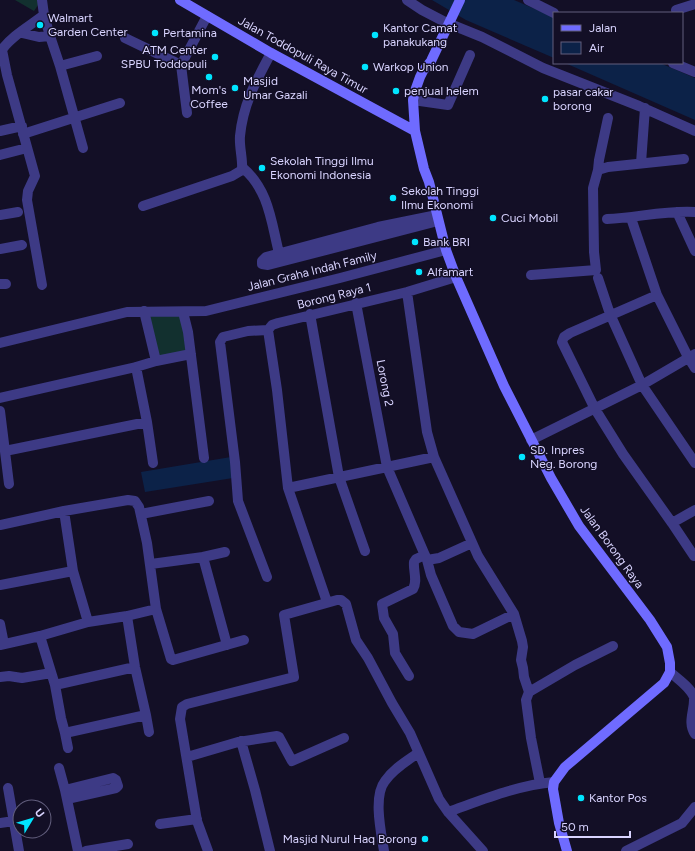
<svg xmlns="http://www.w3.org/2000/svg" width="695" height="851" font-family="Figtree,sans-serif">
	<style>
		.green { fill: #12302f }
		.water { fill: #0c2248 }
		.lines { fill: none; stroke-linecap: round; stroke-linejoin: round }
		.minor { stroke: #3d3a85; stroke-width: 10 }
		.secondary { stroke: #6f6bff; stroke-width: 10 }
		.poi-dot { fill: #00e5ff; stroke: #130f26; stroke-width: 1.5 }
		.labels { text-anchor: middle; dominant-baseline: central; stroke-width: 3; stroke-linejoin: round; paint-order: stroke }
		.poi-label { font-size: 12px; fill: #d9d4ff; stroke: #130f26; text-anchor: start }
		.street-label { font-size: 12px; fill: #d9d4ff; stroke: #130f26 }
	</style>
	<rect width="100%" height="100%" fill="#130f26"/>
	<path class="green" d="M 15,0 L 37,0 L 40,2 L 34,11 Z
		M 144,311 L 183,312 L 191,354 L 156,361 Z"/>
	<path class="water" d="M 432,0 L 514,0 L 554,17 L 554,58 L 466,20 Z
		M 565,63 L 660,63 L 695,78 L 695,120 Z
		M 231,457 L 233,478 L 145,492 L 141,472 Z"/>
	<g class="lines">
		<path class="minor" d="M 42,0 L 44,15 L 50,36 L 60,66 L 97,56
			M 407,0 L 422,10 L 445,22 L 482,37 L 543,68 L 639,106 L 695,131
			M 528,0 L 554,13
			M 676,10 L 695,4
			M 22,33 L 39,37 L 50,36
			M 125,38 L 181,65
			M 673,63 L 695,72
			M 60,66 L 83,148
			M 413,100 L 448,105 L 470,55
			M 187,113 L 181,65 L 207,16
			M 0,131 L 22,126
			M 23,134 L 120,103
			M 0,155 L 27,148
			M 641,163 L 645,108
			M 242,167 C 269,190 271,221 279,253
			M 598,170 L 599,160 L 608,118
			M 143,206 L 232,176 L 242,170 C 243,159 239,147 240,136 C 243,104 256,81 271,53
			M 677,212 L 695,251
			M 0,215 L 18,212
			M 437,215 L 378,227 L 266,257 L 262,261 L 262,264 L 268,265 L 438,221
			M 631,218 L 657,295 L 688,357 L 695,368
			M 607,219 C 636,218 666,210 695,212
			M 0,249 L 22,245
			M 531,275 L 596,270 L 594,252 L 593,188 L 598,170 L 608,167 L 684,159
			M 598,278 L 610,314 L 642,385 L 695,463
			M 0,284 L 6,284
			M 42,285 L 27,200 L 28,191 L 35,176 L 7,75 L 2,50 C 10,37 31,25 44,15
			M 407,292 L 427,432 L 434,457 L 478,556 L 514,614 L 522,641 L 523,647 L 521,660 L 523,668 L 524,677 L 529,692 L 526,700 L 531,738 L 540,783
			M 657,295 L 570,333 L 564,337 L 562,342 L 595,409 L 623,454 L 672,523 L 694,556
			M 356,303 L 387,467 L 427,560 L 431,575 L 453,626 L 459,632 L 473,634 L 514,614
			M 144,311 L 156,361
			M 183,312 L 188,332 L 204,458
			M 310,314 L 339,477 L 365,551
			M 268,330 L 277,390 L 288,488 L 327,602
			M 268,330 L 272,325 L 278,323 L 407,292 L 456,277
			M 0,343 L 127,312 L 206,311 L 340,278 L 446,250
			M 136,367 L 147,422 L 153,463
			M 0,398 L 136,367 L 156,361 L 191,354
			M 0,411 L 9,484
			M 531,440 L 642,385 L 695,354
			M 5,451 L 147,422
			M 288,488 L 434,457
			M 64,511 L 73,571 L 88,622
			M 141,514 L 209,501
			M 672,523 L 695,510
			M 0,525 L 64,511 L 128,500 L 135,501 L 139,507 L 147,543 L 156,609 L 127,616 L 88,622 L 40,636 L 0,645
			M 203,557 L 225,552
			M 427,560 L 439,558 L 472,543
			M 151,564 L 203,557 L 227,645
			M 267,577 L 238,501 L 235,462 L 220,342 L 223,337 L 248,331 L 268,330
			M 0,585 L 73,571
			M 156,609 L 171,659 L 173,660 L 244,640
			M 0,624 L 4,644
			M 40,636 L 55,685 L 61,718 L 65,733 L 146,715 L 135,667 L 127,616
			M 670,672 C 678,679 690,687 694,697 C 695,710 687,722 695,734
			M 409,676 L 395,653 L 393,634 L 384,618 L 382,604 L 413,589 C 418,581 413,571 414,562 L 416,559 L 425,555
			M 0,677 L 9,676 L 22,678 L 51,673
			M 55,685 L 135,667
			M 529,692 L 575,665 L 613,646
			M 146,715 L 149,732
			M 65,733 L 68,748
			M 241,741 L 255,790 L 270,851
			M 187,757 L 238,742 L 277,736 L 279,737 L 292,761 L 344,738
			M 59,768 L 65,790 L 78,851
			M 8,788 L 19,851
			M 65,790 L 113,778 L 116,780 L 118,786 L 116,788 L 67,799
			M 448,812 C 482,800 518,785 554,782
			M 0,823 L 14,821
			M 160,824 L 197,819
			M 86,851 L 128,844
			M 208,851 L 197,821 L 180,719 L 182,707 L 187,704 L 294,677 L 284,615 L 337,600 L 341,600 L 346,604 L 356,640 L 368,658 L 392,703 L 410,733 L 439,799 L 448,812 L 483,851
			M 384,851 C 381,832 373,796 385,781 C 393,769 407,761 418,753
			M 626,851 L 682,823 L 695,807"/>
		<path class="secondary" d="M 180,0 L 271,53 L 415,131
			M 460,0 L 431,61 L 423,71 L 420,77 L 415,91 L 413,100 L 415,131 L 424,169 L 429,182 L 446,250 L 456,277 L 504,386 L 551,478 L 579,526 L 650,620 L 667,647 L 670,663 L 670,672 L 664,683 L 565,767 L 554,782 L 553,789 L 559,823 L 567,851"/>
	</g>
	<g class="poi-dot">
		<circle cx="40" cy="25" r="4"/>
		<circle cx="155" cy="33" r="4"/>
		<circle cx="375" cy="35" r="4"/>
		<circle cx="215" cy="57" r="4"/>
		<circle cx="365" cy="67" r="4"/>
		<circle cx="209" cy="77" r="4"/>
		<circle cx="235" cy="88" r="4"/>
		<circle cx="396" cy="91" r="4"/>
		<circle cx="545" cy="99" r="4"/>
		<circle cx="262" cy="168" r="4"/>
		<circle cx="393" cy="198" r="4"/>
		<circle cx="493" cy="218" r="4"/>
		<circle cx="415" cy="242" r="4"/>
		<circle cx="419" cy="272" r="4"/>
		<circle cx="522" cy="457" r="4"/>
		<circle cx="581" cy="798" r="4"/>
		<circle cx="425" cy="839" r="4"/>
	</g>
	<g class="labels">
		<g class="poi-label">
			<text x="48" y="18">Walmart<tspan x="48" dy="14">Garden Center</tspan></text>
			<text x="383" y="28">Kantor Camat<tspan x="383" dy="14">panakukang</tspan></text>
			<text x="163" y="33">Pertamina</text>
			<text x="207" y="50" text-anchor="end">ATM Center<tspan x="207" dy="14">SPBU Toddopuli</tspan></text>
			<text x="373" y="67">Warkop Union</text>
			<text x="243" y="81">Masjid<tspan x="243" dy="14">Umar Gazali</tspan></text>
			<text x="209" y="90" text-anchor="middle">Mom's<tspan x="209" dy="14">Coffee</tspan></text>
			<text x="404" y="91">penjual helem</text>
			<text x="553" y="92">pasar cakar<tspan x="553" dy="14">borong</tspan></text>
			<text x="270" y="161">Sekolah Tinggi Ilmu<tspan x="270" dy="14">Ekonomi Indonesia</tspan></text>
			<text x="401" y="191">Sekolah Tinggi<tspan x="401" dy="14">Ilmu Ekonomi</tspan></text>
			<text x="501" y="218">Cuci Mobil</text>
			<text x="423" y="242">Bank BRI</text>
			<text x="427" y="272">Alfamart</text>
			<text x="530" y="450">SD. Inpres<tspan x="530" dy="14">Neg. Borong</tspan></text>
			<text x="589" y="798">Kantor Pos</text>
			<text x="417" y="839" text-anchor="end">Masjid Nurul Haq Borong</text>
		</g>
		<g class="street-label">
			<text transform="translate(303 55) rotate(29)">Jalan Toddopuli Raya Timur</text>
			<text transform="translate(312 271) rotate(-14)">Jalan Graha Indah Family</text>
			<text transform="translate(334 296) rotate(-14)">Borong Raya 1</text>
			<text transform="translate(385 383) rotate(79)">Lorong 2</text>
			<text transform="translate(612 547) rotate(54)">Jalan Borong Raya</text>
		</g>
	</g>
	<rect x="553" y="12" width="130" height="52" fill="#130f26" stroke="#625e7d"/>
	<rect x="561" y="25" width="20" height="6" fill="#6f6bff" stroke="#625e7d"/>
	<text x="589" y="32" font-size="12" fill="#d9d4ff">Jalan</text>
	<rect x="561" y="42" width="20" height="12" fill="#0c2248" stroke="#625e7d"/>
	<text x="589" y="52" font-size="12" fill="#d9d4ff">Air</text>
	<g transform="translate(32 819) rotate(52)"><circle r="19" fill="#130f26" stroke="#625e7d"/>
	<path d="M0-3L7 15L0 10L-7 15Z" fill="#00e5ff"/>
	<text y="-6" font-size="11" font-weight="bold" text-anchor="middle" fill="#d9d4ff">U</text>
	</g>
	<path d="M555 831v6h75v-6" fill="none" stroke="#d9d4ff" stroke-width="2"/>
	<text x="561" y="831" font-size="12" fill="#d9d4ff" stroke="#130f26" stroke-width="3" paint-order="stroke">50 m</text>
</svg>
